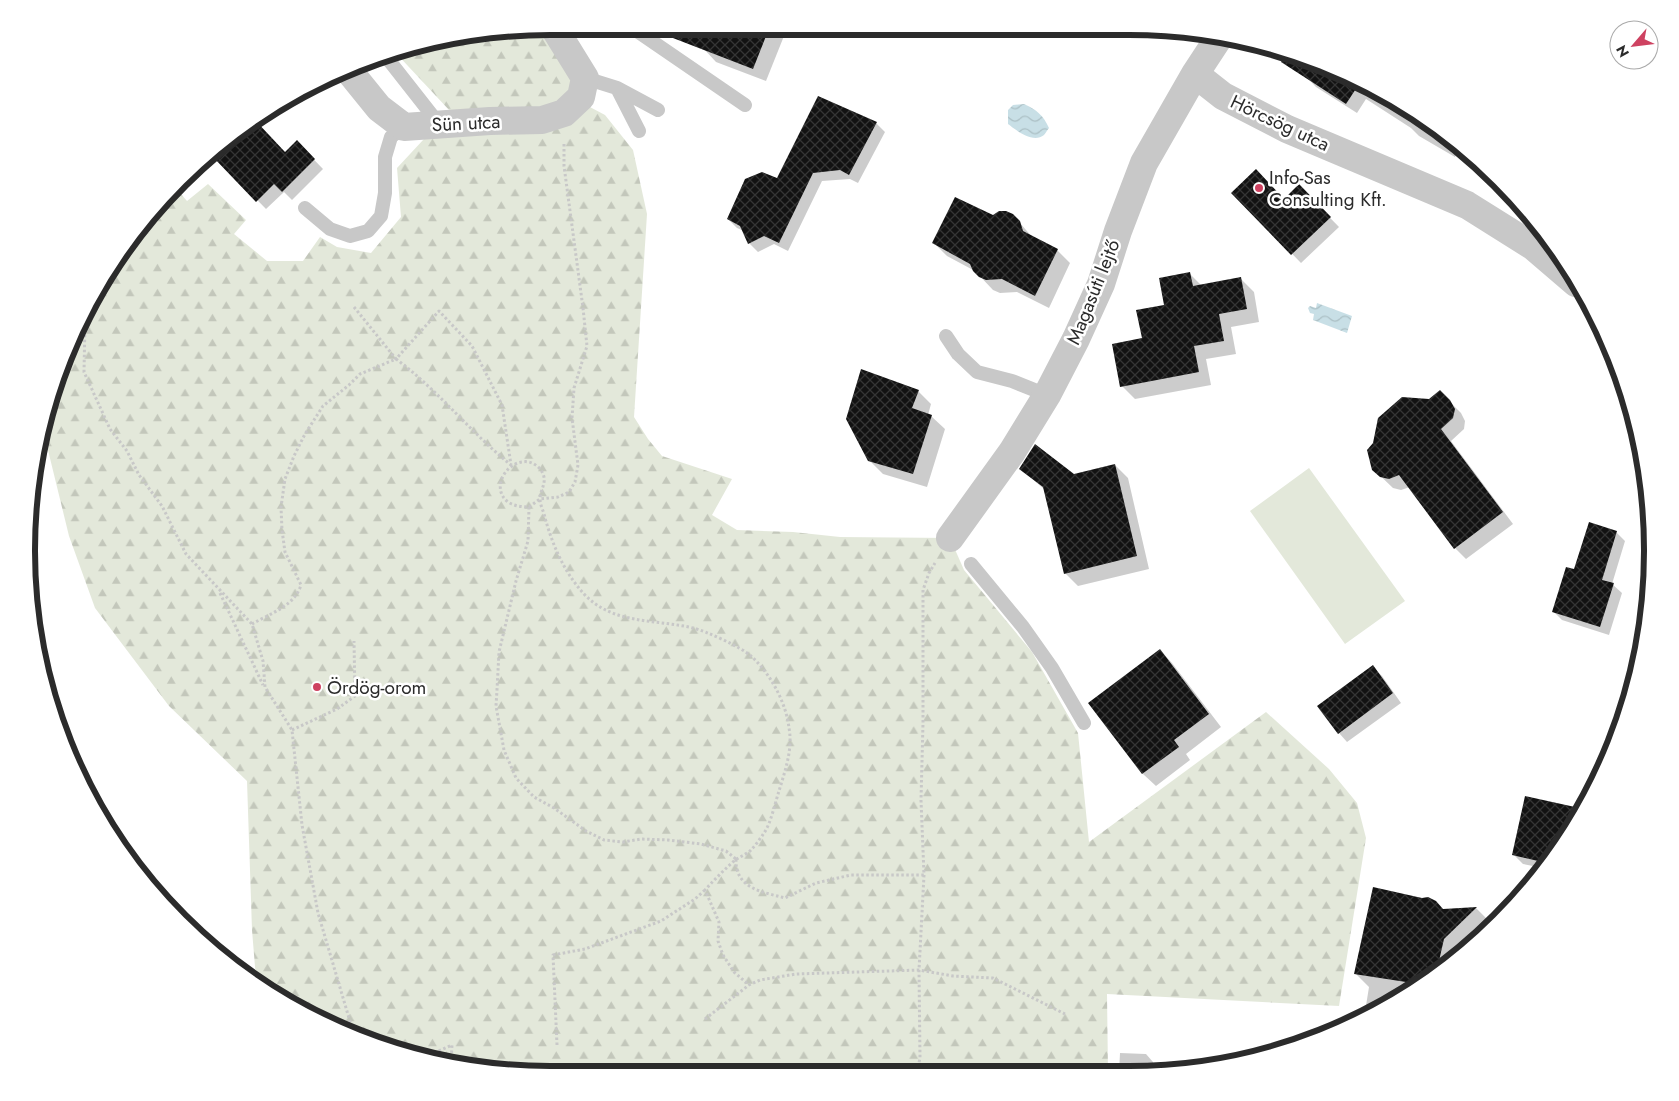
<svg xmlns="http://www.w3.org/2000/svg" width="1679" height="1101" font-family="Jost,sans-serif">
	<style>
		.forest { fill: url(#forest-firs) }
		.garden { fill: #e3e8da }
		.water { fill: url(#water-waves) }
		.shadow { fill: #0003 }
		.building { fill: url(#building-cross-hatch) }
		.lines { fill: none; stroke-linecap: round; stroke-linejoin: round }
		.path { stroke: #c8c8c8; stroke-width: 3; stroke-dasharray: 2.5 2.5; stroke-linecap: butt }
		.lane { stroke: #c8c8c8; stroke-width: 14 }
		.street { stroke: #c8c8c8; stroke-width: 28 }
		.poi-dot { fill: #ce4261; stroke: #fff; stroke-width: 2 }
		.labels { text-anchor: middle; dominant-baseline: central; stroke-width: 5; stroke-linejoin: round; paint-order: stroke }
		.street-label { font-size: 19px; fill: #2b2b2b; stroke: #fff }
		.poi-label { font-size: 19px; fill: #2b2b2b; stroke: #fff; text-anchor: start }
		.rim { fill: none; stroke: #2b2b2b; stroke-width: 6 }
	</style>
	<defs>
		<pattern id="forest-firs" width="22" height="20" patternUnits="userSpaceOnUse" patternTransform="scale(1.25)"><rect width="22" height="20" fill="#e3e8da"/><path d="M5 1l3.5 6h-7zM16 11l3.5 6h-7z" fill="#c3c7bb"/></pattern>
		<pattern id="water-waves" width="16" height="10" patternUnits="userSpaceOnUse" patternTransform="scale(1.25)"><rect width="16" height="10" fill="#c8dfe6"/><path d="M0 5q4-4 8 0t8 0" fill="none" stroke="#acc0c5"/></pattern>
		<pattern id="building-cross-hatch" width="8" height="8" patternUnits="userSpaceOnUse" patternTransform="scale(1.25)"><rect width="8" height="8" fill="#121212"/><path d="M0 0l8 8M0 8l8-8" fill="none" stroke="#353535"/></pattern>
	</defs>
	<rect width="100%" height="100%" fill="#fff"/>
	<path class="forest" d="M 482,31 L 556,31 L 588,106 L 605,115 L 633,150 L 647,214 L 634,417 L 648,439 L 662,456 L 732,479 L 712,515 L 737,530 L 793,532 L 840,537 L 950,538 L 964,570 L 1032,652 L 1078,733 L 1089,842 L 1266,712 L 1329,769 L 1357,803 L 1366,838 L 1339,1006 L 1107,994 L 1108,1073 L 482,1070 L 382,1047 L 319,1021 L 256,979 L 252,930 L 247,781 L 169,706 L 95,608 L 69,536 L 47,446 L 44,424 L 66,350 L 135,231 L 174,186 L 187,201 L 208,184 L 246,220 L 234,234 L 267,261 L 303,261 L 320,237 L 337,247 L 371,253 L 401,217 L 397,168 L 450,111 L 394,51 Z"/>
	<path class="garden" d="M 1309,468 L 1405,601 L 1345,644 L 1250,511 Z"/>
	<path class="water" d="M 1024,104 C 1037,110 1043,115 1049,128 C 1047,130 1046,133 1044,135 C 1033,144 1016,130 1008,124 L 1008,110 L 1013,105 Z
		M 1317,303 L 1352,316 L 1347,333 L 1313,320 L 1314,314 L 1310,313 L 1308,308 L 1310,306 L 1316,308 Z"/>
	<path class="shadow" d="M 709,31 L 786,31 L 766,81 L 716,62 L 703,48 Z
		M 1281,50 L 1297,54 L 1360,80 L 1474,157 L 1483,166 L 1457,153 L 1455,157 L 1419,136 L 1411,128 L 1366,99 L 1357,113 L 1316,87 Z
		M 253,120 L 285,153 L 297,142 L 323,169 L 292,200 L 284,192 L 266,209 L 215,157 Z
		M 876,123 L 885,132 L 858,183 L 850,179 L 822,181 L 788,251 L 774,244 L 758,252 L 749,243 L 744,231 L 737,228 L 728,219 L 777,180 Z
		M 1299,186 L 1339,227 L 1301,263 L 1233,193 L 1284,200 Z
		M 1013,215 L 1033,238 L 1057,250 L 1070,263 L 1049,308 L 1017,292 L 1000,293 L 993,290 L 975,271 L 947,256 L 934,243 L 993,217 Z
		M 1190,274 L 1202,286 L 1240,278 L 1254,292 L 1259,322 L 1231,327 L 1236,354 L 1206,359 L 1211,385 L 1135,399 L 1122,386 L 1144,339 Z
		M 918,391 L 931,404 L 928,415 L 931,416 L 945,429 L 927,487 L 883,474 L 869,460 Z
		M 1440,392 L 1461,413 L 1465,421 L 1464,429 L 1451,441 L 1513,524 L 1466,559 L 1455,548 L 1410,487 L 1401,490 L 1393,488 L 1373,469 L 1429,400 Z
		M 1115,465 L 1128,478 L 1149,569 L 1078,586 L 1065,573 L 1045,490 L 1021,469 L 1074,475 Z
		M 1616,532 L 1625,541 L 1612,584 L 1622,593 L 1609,635 L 1562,620 L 1553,611 Z
		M 1160,650 L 1172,663 L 1221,727 L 1186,754 L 1190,760 L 1156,786 L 1143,774 L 1090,703 Z
		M 1373,667 L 1382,676 L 1401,703 L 1347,742 L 1339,733 Z
		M 1579,809 L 1582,813 L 1543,868 L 1523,864 L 1514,855 Z
		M 1476,908 L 1489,921 L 1457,953 L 1455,959 L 1447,967 L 1364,1018 L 1369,987 L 1356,974 L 1443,910 Z
		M 1120,1053 L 1146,1054 L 1153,1062 L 1153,1074 L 1119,1073 Z"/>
	<path class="building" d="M 660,31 L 768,31 L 753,69 L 660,33 Z
		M 1286,51 L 1297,54 L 1361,81 L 1346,104 L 1281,62 Z
		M 818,96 L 877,122 L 849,175 L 840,170 L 813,173 L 779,243 L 764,236 L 748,244 L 740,226 L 727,219 L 745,179 L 762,172 L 777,178 Z
		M 254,119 L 285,152 L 297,140 L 315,159 L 282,192 L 274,184 L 256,202 L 213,157 Z
		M 1256,169 L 1284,199 L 1299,184 L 1331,217 L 1291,255 L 1231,193 Z
		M 955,197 L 993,215 L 999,211 L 1006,211 L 1013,214 L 1020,221 L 1023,231 L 1058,249 L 1035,296 L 1002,279 L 986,280 L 979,277 L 973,271 L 970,264 L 932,243 Z
		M 1190,272 L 1193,286 L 1241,277 L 1247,309 L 1219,314 L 1224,341 L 1194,346 L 1199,372 L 1120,387 L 1112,344 L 1142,338 L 1136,310 L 1164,305 L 1159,278 Z
		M 861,369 L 919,390 L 912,408 L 932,415 L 913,474 L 868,461 L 846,419 Z
		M 1440,390 L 1450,400 L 1455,409 L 1453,418 L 1441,429 L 1503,512 L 1454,549 L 1399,475 L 1389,479 L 1380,477 L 1372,470 L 1367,450 L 1373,443 L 1378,418 L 1402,397 L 1429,399 Z
		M 1035,444 L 1074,474 L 1115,464 L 1137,556 L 1064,574 L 1043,487 L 1019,469 Z
		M 1589,522 L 1617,531 L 1602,580 L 1614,583 L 1600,627 L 1552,612 L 1566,567 L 1574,569 Z
		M 1160,649 L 1209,714 L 1174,740 L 1179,747 L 1142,774 L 1088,703 Z
		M 1373,665 L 1393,693 L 1338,734 L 1317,706 Z
		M 1525,796 L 1584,809 L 1547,863 L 1512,855 Z
		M 1373,887 L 1422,898 L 1428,897 L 1436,901 L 1443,909 L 1477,907 L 1444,939 L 1436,974 L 1419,984 L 1354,974 Z"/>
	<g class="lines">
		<path class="path" d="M 564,144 L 564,166 L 583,308 L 587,346 L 574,388 L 572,418 L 578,465 L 575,482 L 569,492 L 558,497 L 540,499 L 529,507 C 522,507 514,506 508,502 C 491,489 505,464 522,462 C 530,460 540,466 543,474 C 547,483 540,490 540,499 C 540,505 544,512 545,518 C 553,546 564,572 584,594 C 613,625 656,619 693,628 C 706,631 741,647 751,656 C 770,673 786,702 789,728 C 793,749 785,771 779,791 C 775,803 771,823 764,833 C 760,839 755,846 750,851 C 745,855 739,857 734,861 C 724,870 714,880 705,890 L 719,922 L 718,941 L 723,955 L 734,972 L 749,985
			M 354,307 L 396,359 L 439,311 L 472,346 L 502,405 L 511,465
			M 84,320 L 85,323 L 84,372 L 110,429 L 127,451 L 139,475 L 162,506 L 186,554 L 252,624 L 263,661 L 265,687 L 292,730 L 302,825 L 318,913 L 354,1035
			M 85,322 L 92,313 L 94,303
			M 529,507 L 528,541 L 516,581 L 499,652 L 497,690 L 496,706 L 504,750 L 516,778 L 534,797 L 554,808 L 586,831 L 604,840 L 623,842 L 641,839 L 668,840 L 701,844 L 726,851 L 736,859
			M 220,593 L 263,685
			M 252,624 C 269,614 295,606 301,585 L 285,552 L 282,530 L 281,507 L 285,479 L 294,456 L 305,434 L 323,406 L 349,385 L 360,374 L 396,359 C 438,390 470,432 511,465
			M 292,730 L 337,709 L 355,696 L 354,641
			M 736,859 C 735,889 763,892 785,898 L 816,883 L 851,875 L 924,875
			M 705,1019 L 749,985 L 760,980 L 796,974 L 919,970 L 953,976 L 993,978 L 1065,1014
			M 557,1045 L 553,955 L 585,949 L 661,921 L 695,899 L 705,890
			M 425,1057 L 452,1045 L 451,1063
			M 917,1072 L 920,1058 L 919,970 L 924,875 L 921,800 L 923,723 L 923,590 L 929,573 L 935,563"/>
		<path class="lane" d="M 637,31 L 745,105
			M 384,54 L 439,124
			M 585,78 L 617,88 L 658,110
			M 617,88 L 639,131
			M 305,208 L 330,229 L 350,236 L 368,231 L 381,216 L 385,193 L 385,157 L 391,137 L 404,127
			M 946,336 L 958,354 L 977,372 L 1012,381 L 1047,395
			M 971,564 L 1023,627 L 1052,668 L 1084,723"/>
		<path class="street" d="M 349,71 L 379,108 L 404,127 L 490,121 L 542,120 L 564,113 L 581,97 L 585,78 L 556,31
			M 1195,74 L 1223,96 L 1287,129 L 1467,205 L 1534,247 L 1576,283
			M 950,538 L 1012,452 L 1047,395 L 1076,339 L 1101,284 L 1118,231 L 1144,163 L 1195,74 L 1220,36"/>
	</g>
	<g class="poi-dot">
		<circle cx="1259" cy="188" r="5"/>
		<circle cx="317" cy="687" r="5"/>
	</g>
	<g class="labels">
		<g class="street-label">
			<text transform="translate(466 123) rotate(-3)">Sün utca</text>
			<text transform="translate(1280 123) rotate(25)">Hörcsög utca</text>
			<text transform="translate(1093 292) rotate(-68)">Magasúti lejtő</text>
		</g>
		<g class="poi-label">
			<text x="1269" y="177">Info-Sas<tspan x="1269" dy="22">Consulting Kft.</tspan></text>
			<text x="327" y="687">Ördög-orom</text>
		</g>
	</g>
	<path d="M0 0H1679V1101H0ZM550 35H1129A515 515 0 0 1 1644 550V551A515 515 0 0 1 1129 1066H550A515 515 0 0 1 35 551V550A515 515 0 0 1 550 35Z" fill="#fff" fill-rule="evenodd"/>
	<path class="rim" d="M550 35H1129A515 515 0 0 1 1644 550V551A515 515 0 0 1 1129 1066H550A515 515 0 0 1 35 551V550A515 515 0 0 1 550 35Z"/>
	<g transform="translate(1634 45) rotate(242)"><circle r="24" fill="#ffffff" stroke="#aaaaaa"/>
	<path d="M0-4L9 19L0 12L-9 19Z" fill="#ce4261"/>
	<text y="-8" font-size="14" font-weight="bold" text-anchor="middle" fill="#2b2b2b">N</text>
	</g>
</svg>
